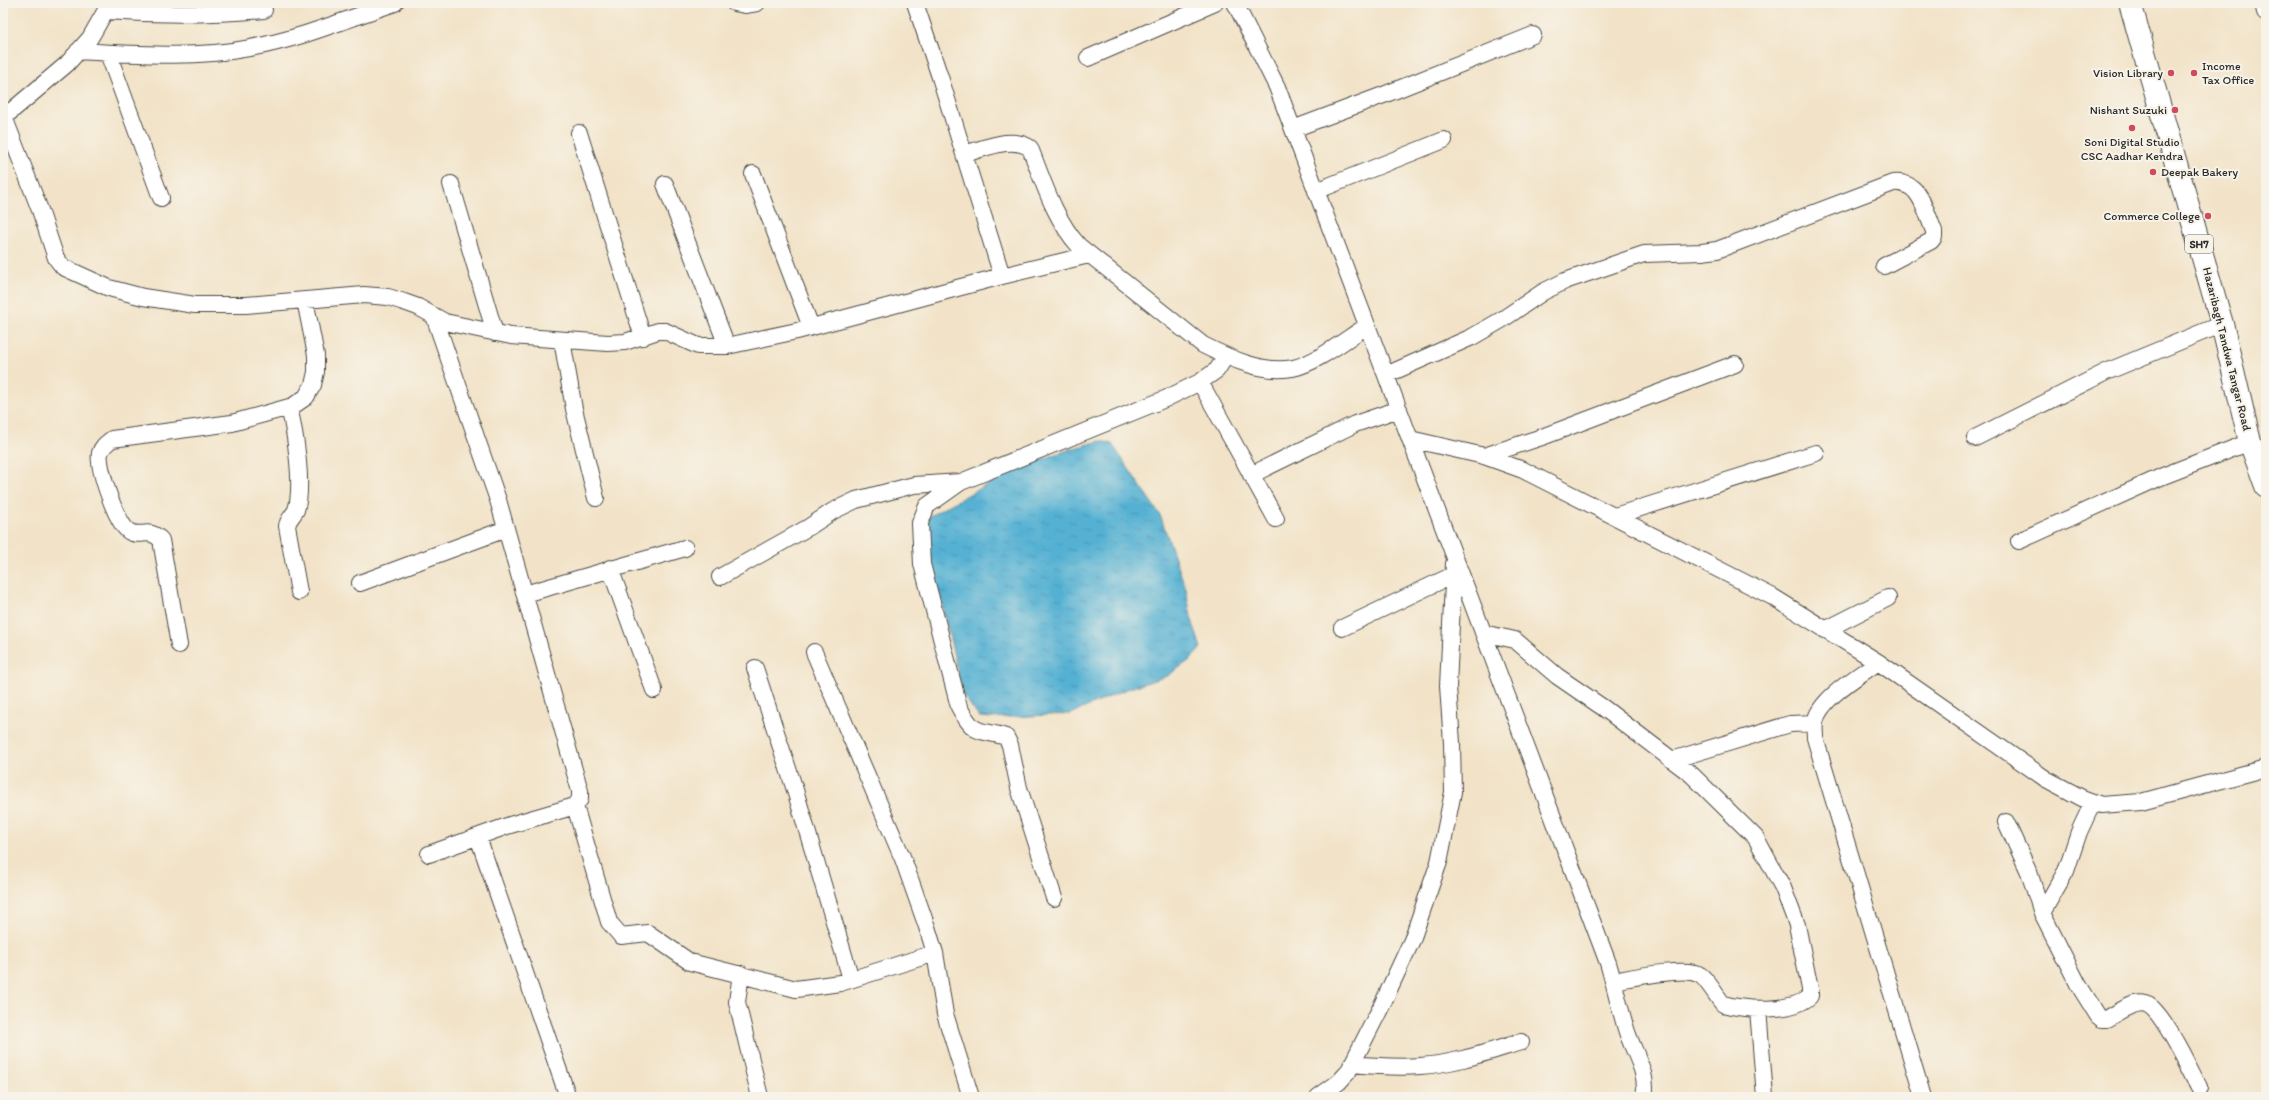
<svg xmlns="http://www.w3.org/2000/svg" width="2269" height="1100" font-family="Itim,sans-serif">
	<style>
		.water { fill: url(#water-ripples); stroke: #406e7f }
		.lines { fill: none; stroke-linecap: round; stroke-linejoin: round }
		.minor-casing { stroke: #494743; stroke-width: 18 }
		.primary-casing { stroke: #494743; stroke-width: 24 }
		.minor { stroke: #fff; stroke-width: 16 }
		.primary { stroke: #fff; stroke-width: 22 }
		.poi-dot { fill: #d1495b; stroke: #f7f3e8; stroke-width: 1.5 }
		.labels { text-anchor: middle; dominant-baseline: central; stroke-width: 4; stroke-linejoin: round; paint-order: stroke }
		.shield { fill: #f7f3e8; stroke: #686764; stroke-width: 1 }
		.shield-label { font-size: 11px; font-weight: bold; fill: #2b2b2b }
		.poi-label { font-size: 12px; fill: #2b2b2b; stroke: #f7f3e8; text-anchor: end }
		.street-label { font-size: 12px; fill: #2b2b2b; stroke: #f7f3e8 }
	</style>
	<defs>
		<pattern id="water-ripples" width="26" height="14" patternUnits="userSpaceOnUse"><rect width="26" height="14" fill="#55b1d3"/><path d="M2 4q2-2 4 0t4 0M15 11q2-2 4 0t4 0" fill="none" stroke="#4790ab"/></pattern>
	</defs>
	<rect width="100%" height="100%" fill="#f7f3e8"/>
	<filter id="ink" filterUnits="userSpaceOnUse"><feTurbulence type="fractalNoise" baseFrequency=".025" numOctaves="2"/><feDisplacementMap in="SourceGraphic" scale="8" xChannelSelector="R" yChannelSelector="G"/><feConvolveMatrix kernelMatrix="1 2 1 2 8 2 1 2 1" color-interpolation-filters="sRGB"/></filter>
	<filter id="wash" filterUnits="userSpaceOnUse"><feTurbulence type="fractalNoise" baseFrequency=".012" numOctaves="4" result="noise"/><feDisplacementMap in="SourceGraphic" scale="16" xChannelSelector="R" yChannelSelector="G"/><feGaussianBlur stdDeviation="0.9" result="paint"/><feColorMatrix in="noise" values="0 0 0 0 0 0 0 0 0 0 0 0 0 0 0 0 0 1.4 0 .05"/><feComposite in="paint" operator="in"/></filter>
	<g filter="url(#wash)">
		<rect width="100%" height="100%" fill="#f2e3c8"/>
		<path class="water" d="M 1101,441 L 1112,444 L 1160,515 L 1186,589 L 1191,617 L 1201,648 L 1190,660 L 1167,676 L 1127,689 L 1071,714 L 991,718 L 979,717 L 963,695 L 940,596 L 925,551 L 928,517 C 981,487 1041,454 1101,441 Z"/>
	</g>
	<g filter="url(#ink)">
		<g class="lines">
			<g class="minor-casing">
				<path id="minor" d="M 734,3 L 745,5 L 757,3
					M 915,3 L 940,77 L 1002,276
					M 1235,3 L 1277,87 L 1608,963 C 1615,986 1620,1010 1627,1032 C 1634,1053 1649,1074 1644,1097
					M 2263,3 L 2265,12
					M 106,11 C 162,15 208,15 264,10
					M 78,51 C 135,54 194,59 250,48 C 300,39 347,19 395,3
					M 108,53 L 161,198
					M 1088,58 L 1215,3
					M 4,117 L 40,210 L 56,258 L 63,267 L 109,288 L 143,297 L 195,305 L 246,305 L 364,295 L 388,297 L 404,302 L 418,307 L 445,322 L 511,336 L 608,343 L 625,342 L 658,331 L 665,331 L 698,346 L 727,346 L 797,331 L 1002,276 L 1089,255
					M 3,118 L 67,64 L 90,38 L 110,3
					M 1293,129 L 1386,94 L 1533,35
					M 579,133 L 643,337
					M 964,154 C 984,149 1012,135 1030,148 C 1043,181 1055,220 1079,246 L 1203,345 C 1229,358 1263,374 1293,368 C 1317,363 1346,339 1367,326
					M 753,174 L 811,327
					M 451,184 L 495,333
					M 665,184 L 727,346
					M 1316,191 L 1444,140
					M 562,340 L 574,409 L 596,498
					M 1386,375 L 1472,337 L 1503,319 L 1543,292 L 1565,281 L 1644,254 L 1702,252 L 1717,250 L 1893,183 C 1920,180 1925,210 1934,231 L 1934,237 L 1931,241 L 1884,266
					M 1200,382 L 1276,519
					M 289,407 C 295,432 304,486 296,510 C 293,516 288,519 287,526 L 299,592
					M 1975,438 L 2106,372 L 2222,324
					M 1410,439 L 1484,456 L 1523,470 L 1773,597 L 1878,662 L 2046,779 L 2082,798 L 2101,805 L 2141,802 L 2266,768
					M 1484,456 L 1542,437 L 1735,364
					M 1251,475 L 1355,424 L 1399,409
					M 1615,516 L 1816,453
					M 2019,541 L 2163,476 L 2250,442
					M 610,568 L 654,690
					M 720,577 L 809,527 L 833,511 L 856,500 L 914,485 L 961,482
					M 360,583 L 506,529
					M 525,594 L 685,548
					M 1342,628 L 1453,575
					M 1825,630 L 1888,598
					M 1483,633 L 1515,640 L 1557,676 L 1605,709 L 1692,775 L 1756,838 L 1783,888 L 1797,925 L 1810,989 L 1810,996 C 1793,1013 1745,1010 1723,1004 C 1717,997 1707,979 1700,975 C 1687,966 1630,978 1613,981
					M 179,645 L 161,540 C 149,527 141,538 130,532 C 117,526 97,467 100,453 C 102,446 107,443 112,439 L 232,423 L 293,406 L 306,397 L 313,385 L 316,372 L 316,355 L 305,300
					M 814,652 L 903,859 L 927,927 L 935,953 L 945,1014 L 971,1097
					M 1878,662 C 1859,676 1820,698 1815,722 C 1814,727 1815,733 1815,738 L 1923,1097
					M 755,668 L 795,790 L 851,979
					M 1672,760 L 1790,724 L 1815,723
					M 575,806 L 609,922 L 621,936 L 648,933 L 690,962 L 796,989 L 840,983 L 935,953
					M 2006,822 L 2029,872 L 2042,913 L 2078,984 L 2098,1016 L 2102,1019 L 2106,1019 C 2116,1014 2134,1000 2146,1004 C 2162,1009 2190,1070 2199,1087
					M 478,837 L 568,1097
					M 429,854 L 510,825 L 575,806 L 580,799 L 580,791 L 498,500 L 434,316
					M 1054,898 L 1019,788 L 1010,745 L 1006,737 C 978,728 976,738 959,707 L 922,564 L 920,523 L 927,506 L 961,482 L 1165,399 L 1200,382 L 1217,370 L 1226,356
					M 2042,913 L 2066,871 L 2079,832 L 2093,802
					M 741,974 L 737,1002 L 760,1097
					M 1758,1009 L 1765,1097
					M 1352,1064 C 1374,1066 1397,1068 1420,1066 C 1454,1064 1488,1052 1521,1042
					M 1318,1097 L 1339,1082 L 1348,1072 L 1381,1007 L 1412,940 L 1439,862 L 1453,792 L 1452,743 L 1448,686 L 1454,563"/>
			</g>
			<g class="primary-casing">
				<path id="primary" d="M 2130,3 L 2222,324 L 2250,442 L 2266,486"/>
			</g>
			<use href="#minor" class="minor"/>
			<use href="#primary" class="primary"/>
		</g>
	</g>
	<g class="poi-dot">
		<circle cx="2171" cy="73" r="4"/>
		<circle cx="2194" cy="73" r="4"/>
		<circle cx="2175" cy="110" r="4"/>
		<circle cx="2132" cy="128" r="4"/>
		<circle cx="2153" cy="172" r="4"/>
		<circle cx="2208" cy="216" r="4"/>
	</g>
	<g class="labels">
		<rect class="shield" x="2185" y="235" width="28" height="18" rx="3"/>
		<g class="shield-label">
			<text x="2199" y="244">SH7</text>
		</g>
		<g class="poi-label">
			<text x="2202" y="66" text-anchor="start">Income<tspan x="2202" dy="14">Tax Office</tspan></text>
			<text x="2163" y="73">Vision Library</text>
			<text x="2167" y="110">Nishant Suzuki</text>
			<text x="2132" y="142" text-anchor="middle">Soni Digital Studio<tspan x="2132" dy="14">CSC Aadhar Kendra</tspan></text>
			<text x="2161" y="172" text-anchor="start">Deepak Bakery</text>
			<text x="2200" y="216">Commerce College</text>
		</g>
		<g class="street-label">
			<text transform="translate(2227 349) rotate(76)">Hazaribagh Tandwa Tangar Road</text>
		</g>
	</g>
	<rect width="2269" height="1100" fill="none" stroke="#f7f3e8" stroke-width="16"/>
</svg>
